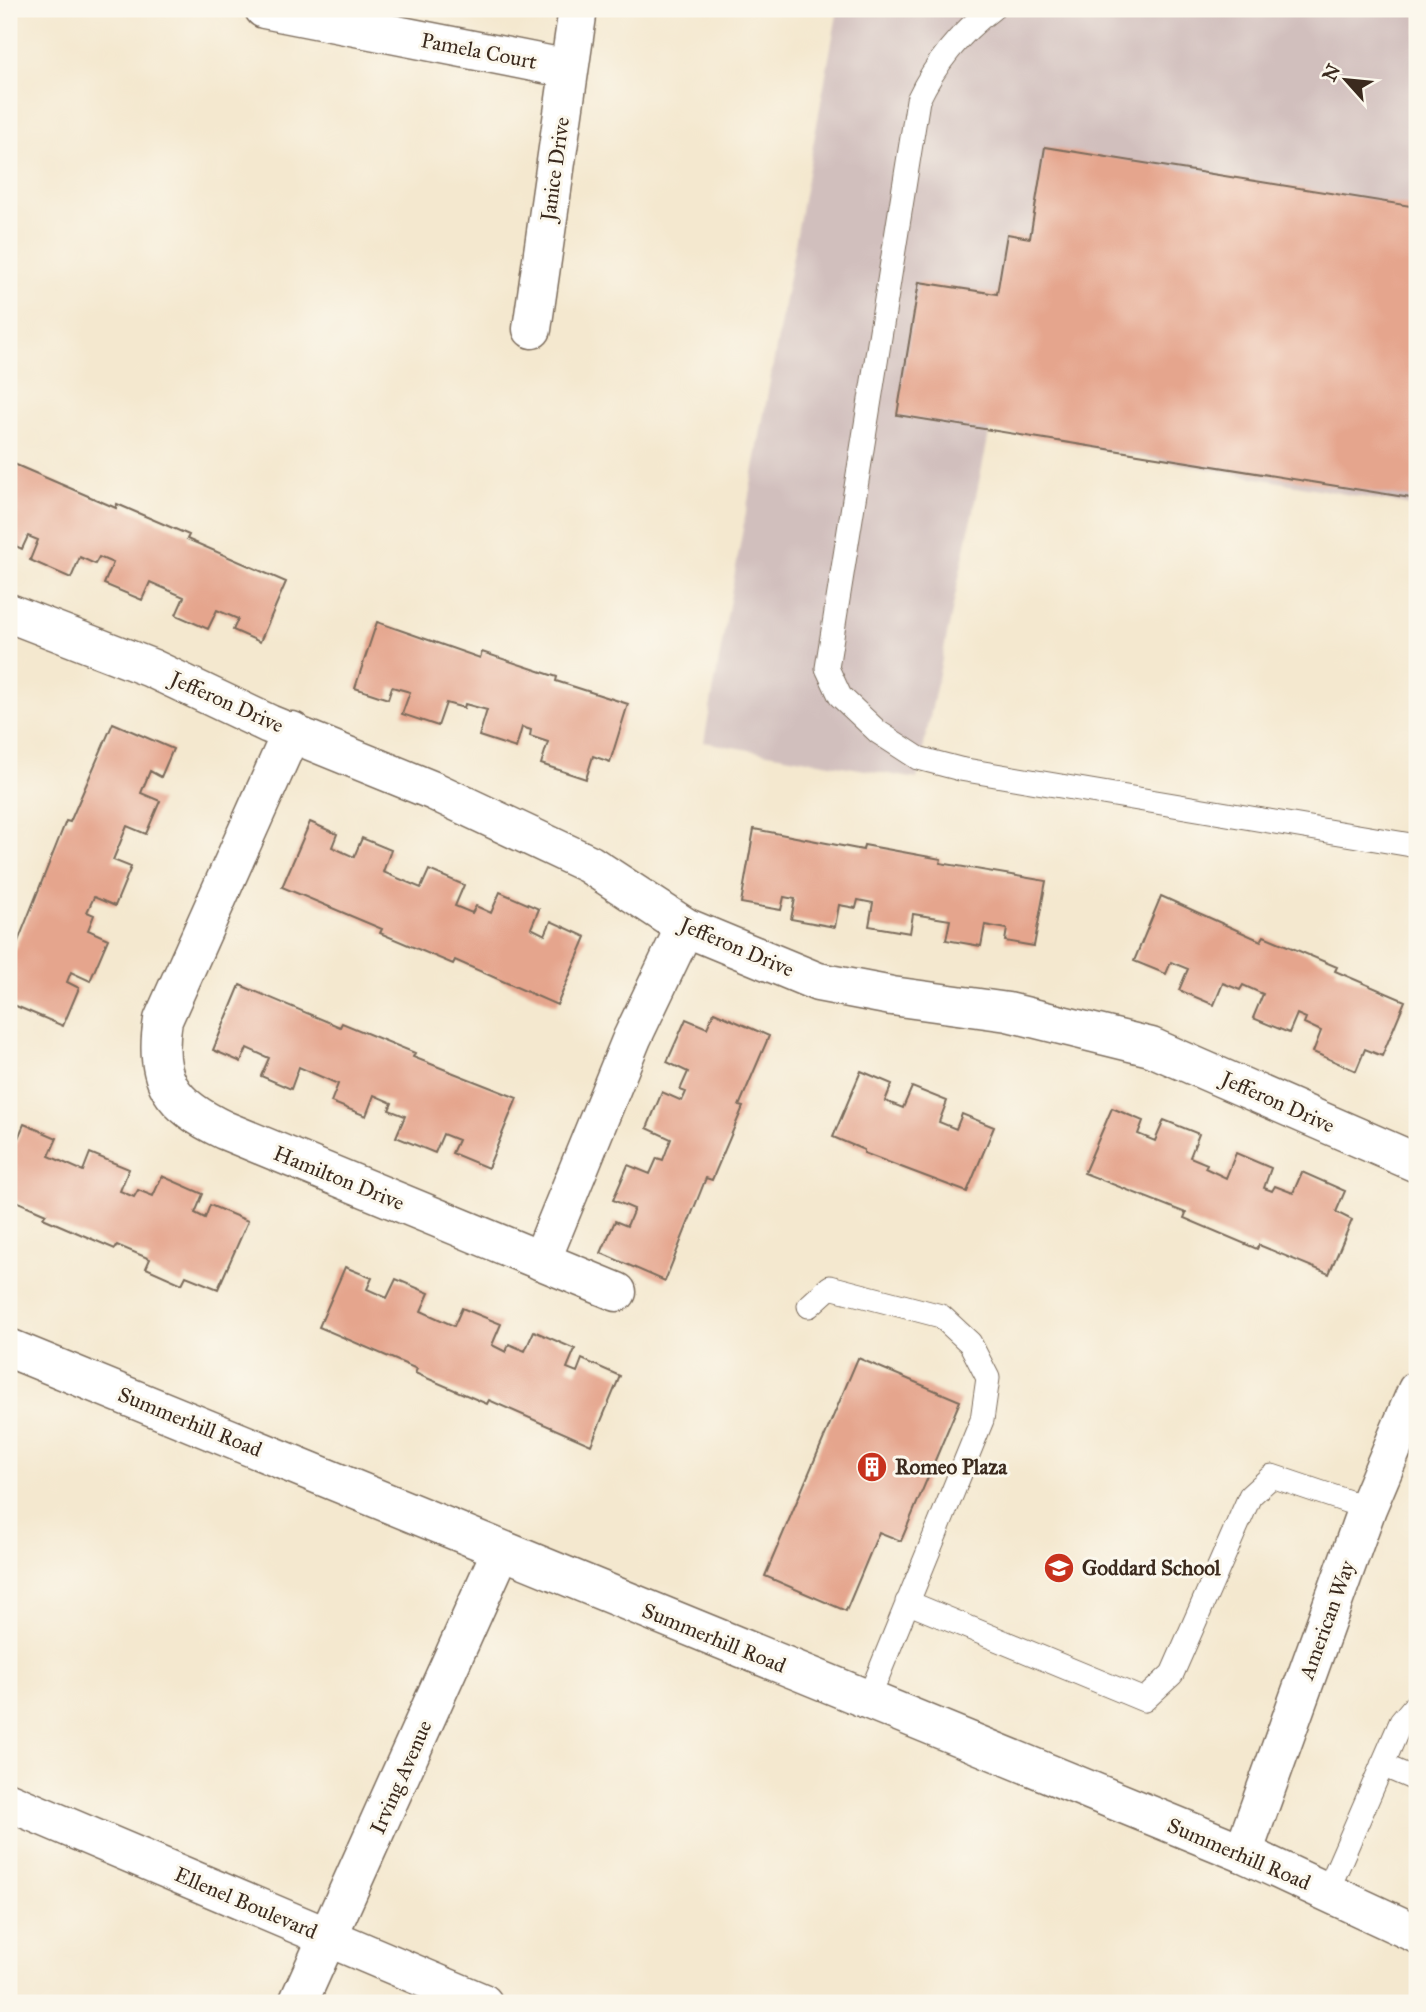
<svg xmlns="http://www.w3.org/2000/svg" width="1426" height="2012" font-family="'IM FELL Great Primer',serif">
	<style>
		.industrial { fill: #d1bfbd }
		.building { fill: #e5a58d }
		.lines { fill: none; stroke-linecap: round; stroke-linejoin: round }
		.service-casing { stroke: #7c6c5c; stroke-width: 25 }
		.minor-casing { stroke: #7c6c5c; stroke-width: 41 }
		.secondary-casing { stroke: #7c6c5c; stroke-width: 41 }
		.service { stroke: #fff; stroke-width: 23 }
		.minor { stroke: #fff; stroke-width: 38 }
		.secondary { stroke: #fff; stroke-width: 38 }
		.labels { text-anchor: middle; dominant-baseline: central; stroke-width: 6; stroke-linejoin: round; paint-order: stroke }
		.street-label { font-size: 21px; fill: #3b2a1e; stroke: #fbf7ec }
		.poi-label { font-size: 21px; font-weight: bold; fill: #3b2a1e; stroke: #fbf7ec; text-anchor: start }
	</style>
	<rect width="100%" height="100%" fill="#fbf7ec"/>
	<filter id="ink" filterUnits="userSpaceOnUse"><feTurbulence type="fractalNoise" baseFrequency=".0143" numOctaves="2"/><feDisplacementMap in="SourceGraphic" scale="14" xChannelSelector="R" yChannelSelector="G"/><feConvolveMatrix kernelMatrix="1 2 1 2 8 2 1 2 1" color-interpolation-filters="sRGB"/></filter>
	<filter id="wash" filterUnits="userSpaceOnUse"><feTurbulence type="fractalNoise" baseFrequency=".00686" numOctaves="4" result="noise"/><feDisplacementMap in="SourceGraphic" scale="28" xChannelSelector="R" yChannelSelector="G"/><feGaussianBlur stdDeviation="1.57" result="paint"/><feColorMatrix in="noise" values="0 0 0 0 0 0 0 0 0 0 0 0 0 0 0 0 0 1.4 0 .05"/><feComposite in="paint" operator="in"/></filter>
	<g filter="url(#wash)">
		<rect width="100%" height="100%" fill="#f4e8cf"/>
		<path class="industrial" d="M 838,9 L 1417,9 L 1417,507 L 990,429 L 917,779 L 704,742 Z"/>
		<g id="blocks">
			<path class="building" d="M 1045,147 L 1417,207 L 1417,499 L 897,415 L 919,282 L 997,294 L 1007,234 L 1030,238 Z
				M 14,464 L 116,508 L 117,504 L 189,535 L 187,539 L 286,582 L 260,642 L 233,630 L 238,619 L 217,610 L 208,629 L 176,615 L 184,597 L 150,582 L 142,600 L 104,584 L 113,563 L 99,557 L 95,564 L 80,557 L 71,578 L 30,560 L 38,540 L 28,536 L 22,549 L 9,543 L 9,476 Z
				M 377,622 L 480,658 L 482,652 L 557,677 L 556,681 L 628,704 L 610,762 L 593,756 L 586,779 L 541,764 L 548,742 L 530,736 L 531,730 L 522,727 L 516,748 L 479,736 L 487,710 L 465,704 L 464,708 L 446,703 L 438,726 L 402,714 L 410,692 L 392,687 L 388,699 L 355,688 Z
				M 113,723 L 173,749 L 161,777 L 150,771 L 141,793 L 160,801 L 146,834 L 127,826 L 113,860 L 131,867 L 115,906 L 94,897 L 87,912 L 94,915 L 88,930 L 108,939 L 90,981 L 71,972 L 67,982 L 79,988 L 63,1026 L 9,1003 L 9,964 L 66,821 L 70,822 Z
				M 310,822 L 337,834 L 332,847 L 354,857 L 362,838 L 391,850 L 383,872 L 421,888 L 429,870 L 464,885 L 455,906 L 472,913 L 476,906 L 491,913 L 500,892 L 539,909 L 531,928 L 545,935 L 551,921 L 586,937 L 557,1005 L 455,960 L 453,964 L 380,933 L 382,929 L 282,887 Z
				M 754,829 L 863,850 L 864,845 L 941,859 L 940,863 L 1046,881 L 1034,946 L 1005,941 L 1007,929 L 985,925 L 981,946 L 946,940 L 950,920 L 913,914 L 910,933 L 869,926 L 873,903 L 858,900 L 856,908 L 839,905 L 835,927 L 791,919 L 795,899 L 784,897 L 781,910 L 741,903 Z
				M 1161,896 L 1261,941 L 1264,936 L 1337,967 L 1335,971 L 1405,1001 L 1382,1056 L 1365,1049 L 1356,1071 L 1313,1052 L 1321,1031 L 1304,1023 L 1306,1018 L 1297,1014 L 1289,1033 L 1253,1018 L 1263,994 L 1243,985 L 1240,990 L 1223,983 L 1214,1005 L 1179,990 L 1188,969 L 1171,962 L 1166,974 L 1134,961 Z
				M 240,985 L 340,1027 L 342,1023 L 415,1053 L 413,1057 L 517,1098 L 488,1168 L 452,1153 L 458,1140 L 443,1134 L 435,1153 L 396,1137 L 405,1116 L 389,1110 L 392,1103 L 374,1095 L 366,1116 L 331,1102 L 338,1084 L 299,1067 L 291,1089 L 261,1076 L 269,1058 L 247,1048 L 241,1062 L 213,1050 Z
				M 714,1012 L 769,1036 L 739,1106 L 743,1107 L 712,1180 L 706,1178 L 665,1281 L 601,1253 L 615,1221 L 627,1226 L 634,1209 L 613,1200 L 628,1165 L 650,1174 L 657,1158 L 663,1160 L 671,1139 L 647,1128 L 662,1092 L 682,1101 L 686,1092 L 680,1090 L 688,1072 L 667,1062 L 686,1019 L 707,1028 Z
				M 861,1071 L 892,1084 L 885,1101 L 903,1108 L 912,1087 L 947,1101 L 939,1122 L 956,1129 L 962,1114 L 994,1127 L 967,1192 L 864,1153 L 864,1150 L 833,1137 Z
				M 1112,1108 L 1143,1121 L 1138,1134 L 1155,1141 L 1164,1120 L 1199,1134 L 1190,1157 L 1207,1164 L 1205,1168 L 1226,1178 L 1236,1153 L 1271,1168 L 1264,1188 L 1272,1191 L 1275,1186 L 1293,1193 L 1302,1172 L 1345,1191 L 1336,1212 L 1352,1220 L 1329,1274 L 1259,1245 L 1257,1249 L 1184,1218 L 1186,1213 L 1084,1173 Z
				M 24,1124 L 57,1138 L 49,1156 L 83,1171 L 90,1153 L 129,1169 L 120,1191 L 134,1197 L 138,1190 L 153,1196 L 162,1176 L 203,1194 L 195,1213 L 205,1218 L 210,1205 L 248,1221 L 218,1289 L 186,1276 L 182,1284 L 146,1268 L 150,1259 L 117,1245 L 115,1249 L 43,1218 L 46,1214 L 9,1198 L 9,1140 L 16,1143 Z
				M 345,1267 L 372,1278 L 367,1289 L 387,1298 L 396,1279 L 429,1293 L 421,1311 L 454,1326 L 462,1308 L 501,1324 L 492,1345 L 506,1352 L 509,1344 L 525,1351 L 534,1331 L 575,1349 L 567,1368 L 577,1372 L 582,1359 L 620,1376 L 591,1445 L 489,1400 L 487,1404 L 415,1373 L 417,1369 L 319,1327 Z
				M 858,1358 L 960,1401 L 901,1541 L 879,1532 L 846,1611 L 765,1576 Z"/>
		</g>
	</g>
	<g filter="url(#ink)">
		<use href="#blocks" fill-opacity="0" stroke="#7c6c5c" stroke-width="2"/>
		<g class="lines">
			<g class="service-casing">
				<path id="service" d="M 992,9 C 960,33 935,64 918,100 L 827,668 L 840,696 L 878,732 L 918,758 L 960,769 L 1417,846
					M 809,1306 L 830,1287 L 941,1316 L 970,1343 L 988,1378 L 982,1420 L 868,1700
					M 907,1602 L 1144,1700 L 1172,1674 L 1250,1496 L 1272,1476 L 1367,1508
					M 1382,1765 L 1417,1780
					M 1327,1892 L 1401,1722 L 1417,1703"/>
			</g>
			<g class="minor-casing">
				<path id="minor" d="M 264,9 L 569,69
					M 532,329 L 578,9
					M 9,613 L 151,668 L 269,724 L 434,791 L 589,864 L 685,927 L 818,982 L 892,996 L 1008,1012 L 1151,1047 L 1417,1163
					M 292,731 L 163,1020 C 153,1080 171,1105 224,1130 L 617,1292
					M 541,1261 L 632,1038 L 685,927
					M 9,1802 L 483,2003
					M 1243,1853 L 1367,1508 L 1417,1390
					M 298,2003 L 501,1551"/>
			</g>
			<g class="secondary-casing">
				<path id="secondary" d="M 9,1348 L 1243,1853 L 1417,1934"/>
			</g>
			<use href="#service" class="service"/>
			<use href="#minor" class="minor"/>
			<use href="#secondary" class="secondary"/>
		</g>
	</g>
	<defs>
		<g id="building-disc" transform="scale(1.575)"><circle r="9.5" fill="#c8321e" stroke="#fbf7ec"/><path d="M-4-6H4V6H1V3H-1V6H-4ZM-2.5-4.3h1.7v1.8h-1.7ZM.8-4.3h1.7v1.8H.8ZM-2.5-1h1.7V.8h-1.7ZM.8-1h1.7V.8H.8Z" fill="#fff"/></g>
		<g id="school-disc" transform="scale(1.575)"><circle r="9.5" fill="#c8321e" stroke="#fbf7ec"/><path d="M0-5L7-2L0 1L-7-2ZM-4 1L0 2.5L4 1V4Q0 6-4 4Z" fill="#fff"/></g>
	</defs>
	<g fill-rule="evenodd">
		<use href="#building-disc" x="872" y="1467"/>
		<use href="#school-disc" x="1059" y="1568"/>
	</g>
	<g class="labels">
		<g class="street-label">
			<text transform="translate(479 51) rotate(11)">Pamela Court</text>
			<text transform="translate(555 169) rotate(-82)">Janice Drive</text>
			<text transform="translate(227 702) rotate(24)">Jefferon Drive</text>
			<text transform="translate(737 947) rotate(23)">Jefferon Drive</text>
			<text transform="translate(1278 1102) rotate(24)">Jefferon Drive</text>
			<text transform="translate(339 1178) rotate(22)">Hamilton Drive</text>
			<text transform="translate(190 1422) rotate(22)">Summerhill Road</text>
			<text transform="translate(1327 1620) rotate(-70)">American Way</text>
			<text transform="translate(714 1638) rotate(22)">Summerhill Road</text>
			<text transform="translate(401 1777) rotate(-66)">Irving Avenue</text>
			<text transform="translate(1239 1854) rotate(23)">Summerhill Road</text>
			<text transform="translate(246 1903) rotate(23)">Ellenel Boulevard</text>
		</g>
		<g class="poi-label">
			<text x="895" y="1467">Romeo Plaza</text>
			<text x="1082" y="1568">Goddard School</text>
		</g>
	</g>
	<rect width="1426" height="2012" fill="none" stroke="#fbf7ec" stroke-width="35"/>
	<g transform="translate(1346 80) rotate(297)" stroke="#fbf7ec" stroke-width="5" paint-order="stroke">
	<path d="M0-5L12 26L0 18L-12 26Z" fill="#3b2a1e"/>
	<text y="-10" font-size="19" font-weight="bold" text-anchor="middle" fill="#3b2a1e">N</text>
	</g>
</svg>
